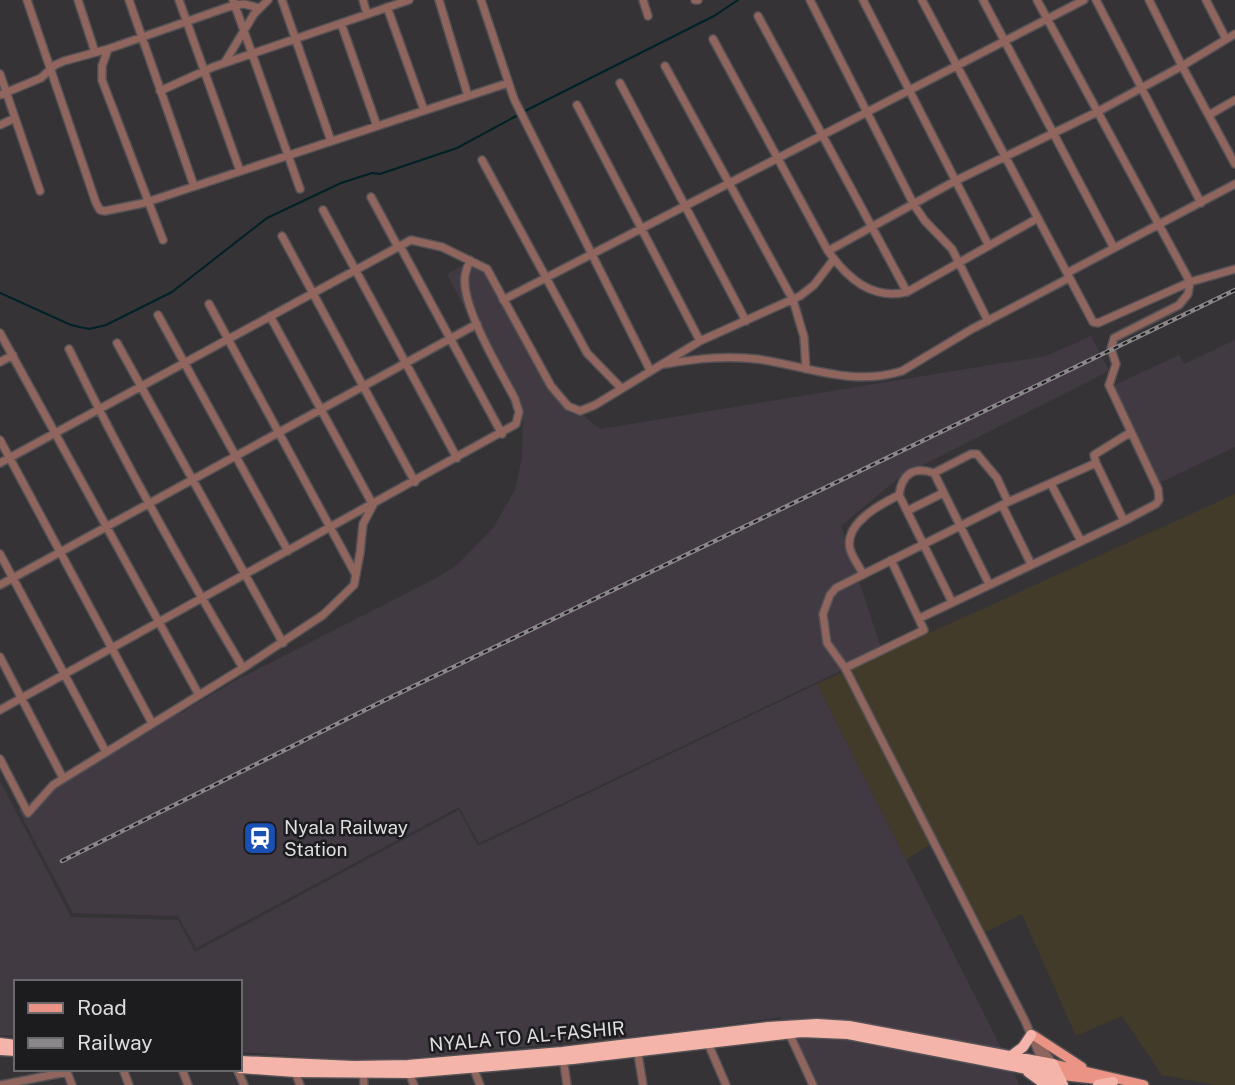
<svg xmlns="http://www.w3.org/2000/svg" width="1235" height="1085" font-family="'Public Sans',sans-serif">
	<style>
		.commercial { fill: #423b29 }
		.built { fill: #413a43 }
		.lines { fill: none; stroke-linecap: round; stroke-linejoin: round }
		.stream { stroke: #002125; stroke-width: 2 }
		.minor-casing { stroke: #545154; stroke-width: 10 }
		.major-casing { stroke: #545154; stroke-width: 12 }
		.highway-casing { stroke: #545154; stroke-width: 13 }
		.minor { stroke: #90655e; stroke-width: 7 }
		.major { stroke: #eb9485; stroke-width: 9 }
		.highway { stroke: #f4b4a9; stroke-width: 10 }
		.rail-casing { stroke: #8a878a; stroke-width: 4.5 }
		.rail { stroke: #1c1b1d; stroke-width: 2; stroke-dasharray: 5; stroke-linecap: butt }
		.labels { text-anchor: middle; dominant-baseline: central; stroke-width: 5; stroke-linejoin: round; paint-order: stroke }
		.poi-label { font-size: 19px; fill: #dedcde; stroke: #1c1b1d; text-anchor: start }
		.street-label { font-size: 19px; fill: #dedcde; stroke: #1c1b1d }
	</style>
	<rect width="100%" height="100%" fill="#363336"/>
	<path class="commercial" d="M 1235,494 L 1235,1085 L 1215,1085 L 1162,1075 L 1122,1016 L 1076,1036 L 1022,914 L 984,933 L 938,839 L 906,860 L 817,684 Z"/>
	<path class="built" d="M 476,258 L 547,386 L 600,429 L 1046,356 L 1091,336 L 1109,371 L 901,476 L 841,526 L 882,651 L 479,843 L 459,807 L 196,948 L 178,916 L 73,913 L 18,809 L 233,682 L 440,576 L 457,565 L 493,528 L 515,490 L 522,458 L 523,421 L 447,274 Z
		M 1235,340 L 1235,447 L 1159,483 L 1113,386 L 1179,355 L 1184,364 Z
		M 817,684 L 1020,1085 L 814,1085 L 781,1017 L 690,1030 L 371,1062 L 240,1052 L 240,982 L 16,982 L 16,1036 L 0,1035 L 0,781 L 71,917 L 178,920 L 195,952 L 459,810 L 478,846 Z"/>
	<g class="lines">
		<path class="stream" d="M 525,111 L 714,16 L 738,0
			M 0,293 L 71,325 L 89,329 L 106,325 L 172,292 L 267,218 L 341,183 L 372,173 L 380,174 L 457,148 L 520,114"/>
		<g class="minor-casing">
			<path id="minor" d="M 27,0 L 96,203 L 100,210 L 105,211 L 144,203 L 508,83
				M 78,0 L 95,52
				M 129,0 L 194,186
				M 179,0 L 240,171
				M 233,0 L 300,189
				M 282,0 L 331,141
				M 363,0 L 367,14
				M 439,0 L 468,96
				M 481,0 L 514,99 L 650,370
				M 643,0 L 648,16
				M 695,0 L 698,0
				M 810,0 L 914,205 L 925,221 L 952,249 L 988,321
				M 863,0 L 989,246
				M 922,0 L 1093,322 L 1098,323 L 1190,282 L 1235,269
				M 983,0 L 1114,248
				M 1096,0 L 1201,203
				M 1149,0 L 1182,66 L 1235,164
				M 1206,0 L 1226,39
				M 387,7 L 424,110
				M 758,16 L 907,292
				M 341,23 L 377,126
				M 713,39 L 828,251 C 848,279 872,300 907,292 L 1038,218
				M 108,49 L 102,66 L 102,80 L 163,240
				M 225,62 L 254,14 L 268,0
				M 665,66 L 793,300 L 804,337 L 806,369
				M 0,74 L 40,191
				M 620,83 L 746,321
				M 160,91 L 213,67 L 409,0
				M 0,95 L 41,78 L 55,65 L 64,61 L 108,49 L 234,5 L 244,4 L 259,8
				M 577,105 L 700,341
				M 1209,115 L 1235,100
				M 0,125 L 15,118
				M 482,160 L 587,353 L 621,388
				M 371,197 L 398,247
				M 323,210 L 457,458
				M 282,236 L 415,482
				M 400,246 L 502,434
				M 828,251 L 955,181 L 1097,112 L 1182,66 L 1235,34
				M 1067,273 L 1235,184
				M 503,300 L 1084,0
				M 209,304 L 356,575
				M 158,315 L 288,551
				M 0,333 L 199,695
				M 117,343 L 283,643
				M 69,349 C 122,458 181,564 243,668
				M 0,362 L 13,355
				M 665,364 C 695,359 726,355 757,359 C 807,366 851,387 902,371 L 972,329 L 1069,278
				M 0,440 L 152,723
				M 0,463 L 411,240 L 442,247 L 487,269 L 551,386 L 568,406 L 580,411 L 595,405 L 700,341 L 800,296 L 814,285 L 834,259
				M 934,473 L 989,584
				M 1051,484 L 1081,541
				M 1002,505 L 1031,564
				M 907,511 L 943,493
				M 1124,521 L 1096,463 L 1094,455 L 1131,432
				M 0,554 L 106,752
				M 863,574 C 859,566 852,557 850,549 C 844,523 881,504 899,495
				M 0,585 L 477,324
				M 952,602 L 899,495 C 902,474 913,466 934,473 L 971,454 L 977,454 L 997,478 L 1008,502
				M 920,618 L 1124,521 L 1156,504 L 1159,500 L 1158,489 L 1109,385 L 1116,364 L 1111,349 L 1114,338 L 1179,305 L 1188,294 L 1190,282 L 1037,0
				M 0,657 L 63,778
				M 845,668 L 924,630 L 891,560
				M 0,710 L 516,424 L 519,412 L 515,399 C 500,370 461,307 465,276 C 466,270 468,265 470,260
				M 0,759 L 28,813 L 53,785 L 243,668 L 323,615 L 354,585 L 360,553 L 363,524 L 373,505 L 270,316
				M 789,1033 L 813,1085
				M 1036,1039 L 1053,1064
				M 707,1041 L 726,1085
				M 637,1048 L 643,1085
				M 563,1058 L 567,1085
				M 1043,1063 L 1025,1021 L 845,668 L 827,643 L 823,614 L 830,595 L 836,588 L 1008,502 L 1096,463
				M 473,1067 L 480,1085
				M 363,1068 L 364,1085
				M 123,1069 L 129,1085
				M 182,1069 L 188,1085
				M 237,1069 L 244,1085
				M 67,1072 L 72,1085
				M 295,1072 L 300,1085
				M 409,1073 L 414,1085
				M 1,1085 L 67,1072 L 66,1069"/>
		</g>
		<g class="major-casing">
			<path id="major" d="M 1033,1035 L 1082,1067
				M 1053,1064 L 1144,1085
				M 1058,1075 L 1111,1081"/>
		</g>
		<g class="highway-casing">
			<path id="highway" d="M 0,1043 L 16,1045
				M 0,1050 L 16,1051
				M 1011,1056 L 1023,1047 L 1031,1035
				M 240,1061 L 354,1066 L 408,1065 L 562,1052 L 768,1027 L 817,1024 L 849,1026 L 1053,1064 L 1063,1085
				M 240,1068 L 295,1072 L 409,1073 L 573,1059 L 801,1032 L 848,1034 L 1058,1075
				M 1046,1070 L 1054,1085
				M 1028,1072 L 1046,1085
				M 1098,1085 L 1113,1082"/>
		</g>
		<use href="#minor" class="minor"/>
		<use href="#major" class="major"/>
		<use href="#highway" class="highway"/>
		<g class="rail-casing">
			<path id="rail" d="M 62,861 L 383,701 L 1235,290"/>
		</g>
		<use href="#rail" class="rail"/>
	</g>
	<defs>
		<g id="station-square" transform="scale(1.75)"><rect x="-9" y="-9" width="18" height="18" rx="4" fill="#1a4fb4" stroke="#1c1b1d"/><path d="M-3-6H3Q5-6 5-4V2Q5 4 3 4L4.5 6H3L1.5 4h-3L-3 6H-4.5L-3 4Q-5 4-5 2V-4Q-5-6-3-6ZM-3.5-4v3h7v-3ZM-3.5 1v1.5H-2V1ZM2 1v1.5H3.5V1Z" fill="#fff"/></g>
	</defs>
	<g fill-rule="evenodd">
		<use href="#station-square" x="260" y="838"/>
	</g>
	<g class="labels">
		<g class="poi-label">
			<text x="284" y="827">Nyala Railway<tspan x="284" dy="22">Station</tspan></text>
		</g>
		<g class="street-label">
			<text transform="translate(527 1036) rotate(-5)">NYALA TO AL-FASHIR</text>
		</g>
	</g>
	<rect x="14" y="980" width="228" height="91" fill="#1c1b1d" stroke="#6a686a" stroke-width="2"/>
	<rect x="28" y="1003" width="35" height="10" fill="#eb9485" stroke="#6a686a" stroke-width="2"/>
	<text x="77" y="1015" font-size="21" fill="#dedcde">Road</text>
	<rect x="28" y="1038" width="35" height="10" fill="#8a878a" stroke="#6a686a" stroke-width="2"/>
	<text x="77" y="1050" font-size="21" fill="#dedcde">Railway</text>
</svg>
